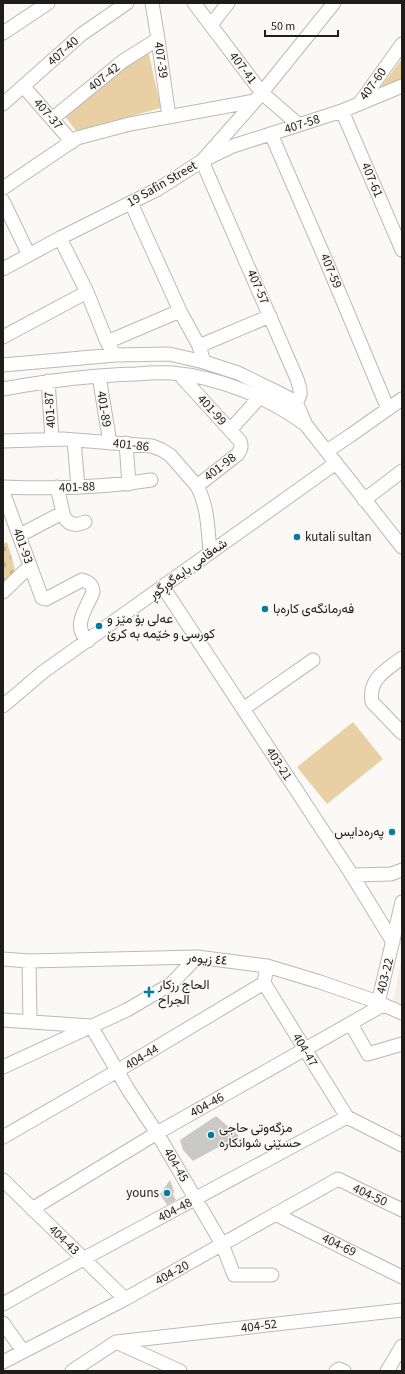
<svg xmlns="http://www.w3.org/2000/svg" width="405" height="1374" font-family="'Source Sans 3',Vazirmatn,sans-serif">
	<style>
		.built { fill: #f4eee3 }
		.green { fill: #e9cfa4 }
		.cemetery { fill: url(#cemetery-stones) }
		.building { fill: #cbc9c5 }
		.lines { fill: none; stroke-linecap: round; stroke-linejoin: round }
		.minor-casing { stroke: #bbb9b5; stroke-width: 15 }
		.minor { stroke: #fff; stroke-width: 13 }
		.poi-dot { fill: #037ba3; stroke: #fbf9f5; stroke-width: 1.5 }
		.labels { text-anchor: middle; dominant-baseline: central; stroke-width: 3; stroke-linejoin: round; paint-order: stroke }
		.street-label { font-size: 13px; fill: #1e1d1b; stroke: #fbf9f5 }
		.poi-label { font-size: 13px; fill: #1e1d1b; stroke: #fbf9f5; text-anchor: start }
	</style>
	<defs>
		<pattern id="cemetery-stones" width="16" height="16" patternUnits="userSpaceOnUse"><rect width="16" height="16" fill="#e9cfa4"/><path d="M2 7V4a2 2 0 0 1 4 0v3zM10 15v-3a2 2 0 0 1 4 0v3z" fill="#c7b18d"/></pattern>
	</defs>
	<rect width="100%" height="100%" fill="#fbf9f5"/>
	<path class="built" d="M 402,957 L 402,1004 L 393,1002 Z"/>
	<path class="green" d="M 148,50 L 161,108 L 76,131 L 64,115 Z
		M 402,59 L 402,79 L 379,89 Z
		M 353,722 L 383,759 L 327,804 L 297,767 Z"/>
	<path class="cemetery" d="M 7,542 L 15,569 L 3,591 L 3,544 Z"/>
	<path class="building" d="M 216,1116 L 239,1136 L 193,1161 L 183,1150 L 180,1140 Z
		M 170,1180 L 174,1191 L 173,1195 L 176,1200 L 167,1205 L 160,1194 Z"/>
	<g class="lines">
		<g class="minor-casing">
			<path id="minor" d="M 152,3 L 158,39 L 169,117
				M 194,3 L 262,93 L 299,125
				M 211,25 L 228,3
				M 3,33 L 48,3
				M 24,87 L 72,142
				M 3,104 L 82,34 L 127,3
				M 359,104 L 402,44
				M 342,111 L 402,250
				M 52,119 L 123,61 L 158,39
				M 271,134 L 324,256 L 388,409
				M 208,158 L 233,146 L 342,111 L 402,86
				M 202,161 L 297,379 C 302,394 302,395 292,408
				M 3,188 L 77,138 L 130,124 L 255,101
				M 3,201 L 29,255
				M 131,203 L 180,311 L 199,346 L 204,362
				M 60,238 L 87,292 L 107,342 L 115,355
				M 3,269 L 60,238 L 158,189 L 202,161 L 255,101 L 334,3
				M 3,337 L 87,292
				M 107,342 L 180,311
				M 199,346 L 270,316
				M 3,365 L 115,355 L 169,354 L 204,362 L 238,373 L 275,391 L 296,402 L 306,425 L 402,547
				M 179,374 L 240,441 C 242,446 241,449 238,454 L 197,486
				M 99,376 L 110,443
				M 48,381 L 52,438
				M 3,389 C 47,381 91,375 136,374 C 147,373 160,372 172,373 C 219,377 268,397 306,425
				M 230,430 L 259,398
				M 74,440 L 78,487
				M 3,441 L 63,439 L 152,446 L 162,450 L 170,455 L 197,486 C 208,506 208,530 210,553
				M 126,443 L 129,484
				M 327,451 L 351,435 L 402,399
				M 3,487 C 52,489 102,488 151,480
				M 57,487 L 64,517 C 69,525 76,526 85,522
				M 3,492 L 42,598 L 46,599 L 82,580 C 89,582 93,585 93,592 C 87,608 71,626 88,641
				M 364,500 L 402,471
				M 20,535 L 62,513
				M 163,587 L 352,875 L 393,942
				M 3,592 L 30,566
				M 402,658 C 386,670 368,679 372,702 L 402,733
				M 3,706 L 43,672 L 336,463
				M 243,709 L 313,660
				M 352,875 L 391,874 L 402,870
				M 3,959 L 29,961 L 197,957 L 267,966 L 320,982 L 372,1000 L 402,1013
				M 29,961 L 30,1022
				M 264,983 L 347,1117
				M 378,1003 L 402,902
				M 3,1020 L 91,1026 L 129,1091 L 157,1133 L 222,1244 L 234,1275 L 272,1275
				M 351,1024 L 368,1054 L 402,1044
				M 3,1067 L 127,1010 L 171,984 L 197,957
				M 347,1117 L 402,1145
				M 3,1137 L 117,1071 L 264,983 L 267,966
				M 3,1180 L 125,1299
				M 32,1209 L 157,1133 L 383,1005
				M 275,1214 L 402,1277
				M 3,1304 L 83,1259 L 347,1117
				M 3,1323 L 23,1351
				M 116,1342 L 180,1371
				M 3,1362 L 125,1299 L 338,1179 L 402,1210
				M 72,1371 L 116,1342 L 402,1310
				M 336,1371 L 339,1369 L 344,1371
				M 387,1371 L 402,1346"/>
		</g>
		<use href="#minor" class="minor"/>
	</g>
	<g class="poi-dot">
		<circle cx="297" cy="537" r="4"/>
		<circle cx="265" cy="609" r="4"/>
		<circle cx="99" cy="626" r="4"/>
		<circle cx="392" cy="832" r="4"/>
		<path d="M147 986h4v4h4v4h-4v4h-4v-4h-4v-4h4z"/>
		<circle cx="211" cy="1135" r="4"/>
		<circle cx="167" cy="1193" r="4"/>
	</g>
	<g class="labels">
		<g class="street-label">
			<text transform="translate(63 51) rotate(-42)">407-40</text>
			<text transform="translate(161 60) rotate(82)">407-39</text>
			<text transform="translate(243 68) rotate(53)">407-41</text>
			<text transform="translate(104 77) rotate(-39)">407-42</text>
			<text transform="translate(373 84) rotate(-54)">407-60</text>
			<text transform="translate(48 114) rotate(49)">407-37</text>
			<text transform="translate(302 124) rotate(-18)">407-58</text>
			<text transform="translate(372 180) rotate(67)">407-61</text>
			<text transform="translate(162 184) rotate(-30)">19 Safin Street</text>
			<text transform="translate(331 271) rotate(67)">407-59</text>
			<text transform="translate(258 287) rotate(66)">407-57</text>
			<text transform="translate(104 409) rotate(81)">401-89</text>
			<text transform="translate(50 410) rotate(-94)">401-87</text>
			<text transform="translate(212 410) rotate(48)">401-99</text>
			<text transform="translate(131 445) rotate(6)">401-86</text>
			<text transform="translate(220 467) rotate(-38)">401-98</text>
			<text transform="translate(77 487) rotate(-2)">401-88</text>
			<text transform="translate(23 546) rotate(70)">401-93</text>
			<text transform="translate(188 569) rotate(-36)">شەقامی بابەگوڕگوڕ</text>
			<text transform="translate(279 764) rotate(57)">403-21</text>
			<text transform="translate(207 959) rotate(5)">٤٤ زیوەر</text>
			<text transform="translate(385 976) rotate(-76)">403-22</text>
			<text transform="translate(305 1050) rotate(59)">404-47</text>
			<text transform="translate(142 1057) rotate(-31)">404-44</text>
			<text transform="translate(207 1105) rotate(-29)">404-46</text>
			<text transform="translate(176 1165) rotate(60)">404-45</text>
			<text transform="translate(370 1195) rotate(25)">404-50</text>
			<text transform="translate(175 1210) rotate(-28)">404-48</text>
			<text transform="translate(64 1240) rotate(44)">404-43</text>
			<text transform="translate(339 1245) rotate(26)">404-69</text>
			<text transform="translate(172 1273) rotate(-29)">404-20</text>
			<text transform="translate(259 1326) rotate(-7)">404-52</text>
		</g>
		<g class="poi-label">
			<text x="305" y="537">kutali sultan</text>
			<text x="273" y="609">فەرمانگەی کارەبا</text>
			<text x="107" y="619">عەلی بۆ مێز و<tspan x="107" dy="15">کورسی و خێمە بە کرێ</tspan></text>
			<text x="384" y="832" text-anchor="end">پەرەدایس</text>
			<text x="158" y="985">الحاج رزكار<tspan x="158" dy="15">الجراح</tspan></text>
			<text x="219" y="1128">مزگەوتی حاجی<tspan x="219" dy="15">حسێنی شوانکارە</tspan></text>
			<text x="159" y="1193" text-anchor="end">youns</text>
		</g>
	</g>
	<rect width="405" height="1374" fill="none" stroke="#1e1d1b" stroke-width="8"/>
	<path d="M265 30v6h73v-6" fill="none" stroke="#1e1d1b" stroke-width="2"/>
	<text x="271" y="30" font-size="12" fill="#1e1d1b" stroke="#fbf9f5" stroke-width="3" paint-order="stroke">50 m</text>
</svg>
